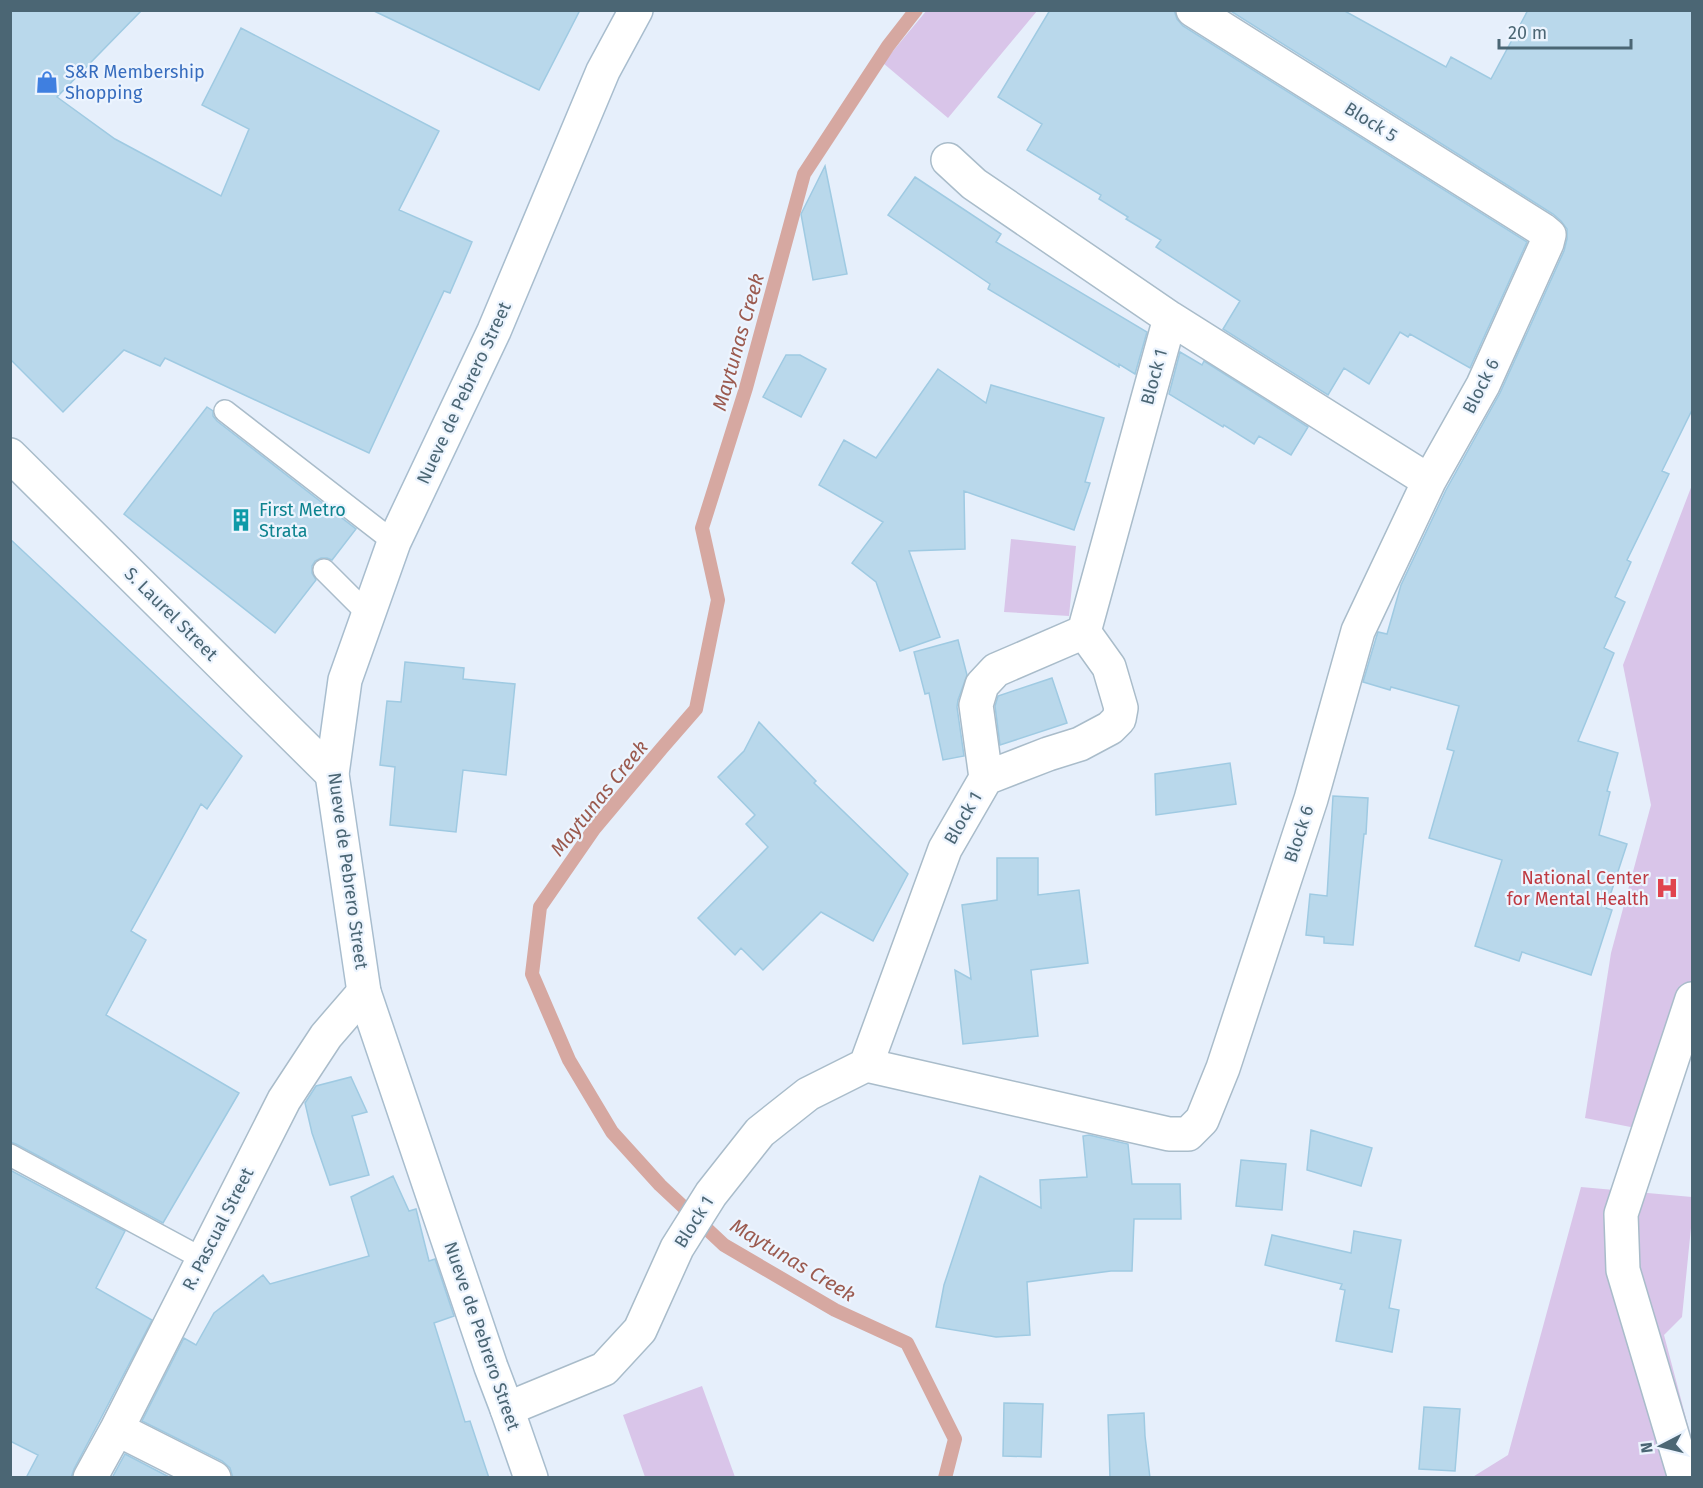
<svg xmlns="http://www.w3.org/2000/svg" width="1703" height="1488" font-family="'Fira Sans',sans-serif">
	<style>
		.green { fill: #d9c5e9 }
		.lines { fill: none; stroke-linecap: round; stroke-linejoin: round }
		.stream { stroke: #d6a8a1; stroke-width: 14 }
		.building { fill: #b9d8eb; stroke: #9fcae2; stroke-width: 1.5 }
		.service-casing { stroke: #a9bcca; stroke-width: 24 }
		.minor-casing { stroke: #a9bcca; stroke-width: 36 }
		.tertiary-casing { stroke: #a9bcca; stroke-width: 36 }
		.secondary-casing { stroke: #a8bdce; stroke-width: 36 }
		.service { stroke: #fff; stroke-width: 21 }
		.minor { stroke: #fff; stroke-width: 33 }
		.tertiary { stroke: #fff; stroke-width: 33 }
		.secondary { stroke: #fff; stroke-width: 33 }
		.labels { text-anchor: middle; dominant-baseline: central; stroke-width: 4.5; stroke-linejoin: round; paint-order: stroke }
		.shop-label { font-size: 18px; fill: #366cbe; stroke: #ecf4fe; text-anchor: start }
		.street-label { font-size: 18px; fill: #4b6674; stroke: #ecf4fe }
		.culture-label { font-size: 18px; fill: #0d838f; stroke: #ecf4fe; text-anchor: start }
		.health-label { font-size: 18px; fill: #be3a42; stroke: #ecf4fe; text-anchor: end }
		.water-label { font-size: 20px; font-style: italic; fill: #9b5a4f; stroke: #ecf4fe }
	</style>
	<rect width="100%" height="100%" fill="#e6effb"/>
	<path class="green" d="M 927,10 L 1037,10 L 1037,11 L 948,118 L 883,63 Z
		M 1692,485 L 1692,1041 L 1661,1133 L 1585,1118 L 1611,953 L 1651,805 L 1623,665 Z
		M 1011,539 L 1076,546 L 1069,616 L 1004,612 Z
		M 1581,1187 L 1692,1197 L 1692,1218 L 1682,1317 L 1664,1335 L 1692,1441 L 1692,1477 L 1471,1478 L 1508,1455 Z
		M 702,1386 L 735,1477 L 645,1477 L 623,1415 Z"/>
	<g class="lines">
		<path class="stream" d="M 916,10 L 888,46 L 804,174 L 746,388 L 702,528 L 718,600 L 696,709 L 662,748 L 594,829 L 540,907 L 532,974 L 569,1060 L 612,1132 L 660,1185 L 724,1245 L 835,1310 L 907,1343 L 955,1439 L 945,1478"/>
	</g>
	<path class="building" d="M 10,10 L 142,10 L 57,97 L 115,139 L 221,196 L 249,129 L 202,105 L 241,28 L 439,131 L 399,210 L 472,242 L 450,293 L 444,291 L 369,453 L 165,358 L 160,366 L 124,350 L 63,412 L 10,359 Z
		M 372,10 L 580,10 L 539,90 Z
		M 1050,10 L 1174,10 L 1177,19 L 1183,26 L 1527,242 L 1470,368 L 1410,334 L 1408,337 L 1400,332 L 1369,384 L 1344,368 L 1328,395 L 1223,329 L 1240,301 L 1156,247 L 1161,240 L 1126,219 L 1128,217 L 1099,199 L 1101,195 L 1027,150 L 1042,124 L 998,97 Z
		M 1229,10 L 1343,10 L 1446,67 L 1451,57 L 1491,79 L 1528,10 L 1692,10 L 1692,410 L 1662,471 L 1669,474 L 1627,560 L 1631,562 L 1615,597 L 1625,602 L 1604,648 L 1614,653 L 1578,741 L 1618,753 L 1607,791 L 1610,792 L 1599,835 L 1627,844 L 1606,908 L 1612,910 L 1591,975 L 1522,952 L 1519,961 L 1475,946 L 1502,860 L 1429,838 L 1454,751 L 1447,749 L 1459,706 L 1391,687 L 1390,690 L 1363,682 L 1376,638 L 1378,632 L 1387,634 L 1401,585 L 1446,490 L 1500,393 L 1564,251 L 1567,239 L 1567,229 L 1561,221 L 1553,214 Z
		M 825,166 L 847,274 L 813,280 L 801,214 Z
		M 915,177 L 1001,234 L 996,242 L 1147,332 L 1135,374 L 1119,364 L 1119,367 L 988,289 L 990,284 L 888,215 Z
		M 1180,352 L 1202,365 L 1204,361 L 1308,427 L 1291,455 L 1259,436 L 1254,444 L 1224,425 L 1223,427 L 1169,394 Z
		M 786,355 L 800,355 L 826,369 L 801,417 L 763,397 Z
		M 938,369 L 986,403 L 991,385 L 1104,418 L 1085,482 L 1090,483 L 1074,530 L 964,491 L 965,549 L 909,551 L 940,637 L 900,651 L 876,582 L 852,563 L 883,522 L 819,485 L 844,440 L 876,458 Z
		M 207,407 L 213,411 L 213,416 L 217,421 L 356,529 L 332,560 L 327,558 L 321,558 L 315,561 L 312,566 L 312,573 L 316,580 L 275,633 L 124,514 Z
		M 10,539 L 242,756 L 207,809 L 201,804 L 131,931 L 146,940 L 106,1015 L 239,1093 L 163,1223 L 16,1144 L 10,1142 Z
		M 958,640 L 967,675 L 958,700 L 957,707 L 964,756 L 943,760 L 929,693 L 925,694 L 914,652 Z
		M 405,662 L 464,668 L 463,679 L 515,684 L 506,775 L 463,770 L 456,832 L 390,825 L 395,767 L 380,765 L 387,701 L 401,702 Z
		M 1052,678 L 1067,723 L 1000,745 L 995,706 L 998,696 Z
		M 759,722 L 816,781 L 814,783 L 908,874 L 873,941 L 821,912 L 763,970 L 741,948 L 735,955 L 698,918 L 768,847 L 746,824 L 755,815 L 718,777 L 744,751 Z
		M 1230,763 L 1236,804 L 1156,815 L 1155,774 Z
		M 1333,796 L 1368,798 L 1366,834 L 1364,834 L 1353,945 L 1324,943 L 1324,937 L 1306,935 L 1310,894 L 1327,896 Z
		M 997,858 L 1038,858 L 1038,895 L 1079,890 L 1088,963 L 1031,970 L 1038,1036 L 963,1044 L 955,970 L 971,979 L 962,905 L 997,900 Z
		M 351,1077 L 367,1112 L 352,1116 L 369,1175 L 330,1185 L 312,1133 L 305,1103 L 316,1086 Z
		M 1311,1130 L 1372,1148 L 1361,1186 L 1307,1170 Z
		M 1089,1135 L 1128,1144 L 1132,1184 L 1180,1184 L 1181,1219 L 1134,1219 L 1132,1271 L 1111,1271 L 1027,1282 L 1030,1335 L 996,1337 L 936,1327 L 944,1285 L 980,1176 L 1041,1208 L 1040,1180 L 1087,1177 L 1083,1136 Z
		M 1241,1160 L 1286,1164 L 1282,1210 L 1236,1206 Z
		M 10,1170 L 125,1231 L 96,1288 L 152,1320 L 100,1420 L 74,1469 L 71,1478 L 26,1478 L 38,1455 L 10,1441 Z
		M 393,1176 L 409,1211 L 416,1209 L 429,1261 L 435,1259 L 454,1316 L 434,1323 L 465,1422 L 470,1421 L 489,1478 L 233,1478 L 230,1468 L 222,1461 L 142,1421 L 184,1338 L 196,1345 L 214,1313 L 263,1275 L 270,1284 L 369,1256 L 351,1197 Z
		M 1354,1231 L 1401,1240 L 1389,1308 L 1399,1310 L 1392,1352 L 1336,1341 L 1345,1290 L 1340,1289 L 1342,1284 L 1265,1265 L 1272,1235 L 1351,1253 Z
		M 1004,1403 L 1043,1404 L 1041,1457 L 1003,1456 Z
		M 1424,1407 L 1460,1409 L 1455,1471 L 1419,1469 Z
		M 1144,1413 L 1145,1436 L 1150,1478 L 1110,1478 L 1108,1415 Z
		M 125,1454 L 171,1478 L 112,1478 Z"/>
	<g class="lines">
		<g class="service-casing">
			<path id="service" d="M 225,411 L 394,542
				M 324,570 L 368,614
				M 10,1155 L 203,1259"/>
		</g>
		<g class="minor-casing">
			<path id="minor" d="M 1170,318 L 1429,481
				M 986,778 L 1048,754 L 1080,744 L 1110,728 L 1119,719 L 1121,708 L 1109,667 L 1084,632
				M 866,1065 L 1169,1134 L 1188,1134 L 1202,1120 L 1223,1068 L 1311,799 L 1358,631 L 1429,481 L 1483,385 L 1547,243 L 1549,235 L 1543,230 L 1193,10
				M 507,1409 L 604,1369 L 640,1330 L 677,1248 L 711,1194 L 760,1132 L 808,1094 L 866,1065 L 945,849 L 986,778 L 976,705 L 982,685 L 996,670 L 1084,632 L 1170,318 L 974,184 L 948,160
				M 117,1429 L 214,1478
				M 90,1478 L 117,1429 L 284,1100 L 326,1036 L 364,992
				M 1685,1478 L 1623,1270 L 1621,1214 L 1692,999"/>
		</g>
		<g class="tertiary-casing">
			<path id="tertiary" d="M 10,455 L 332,774"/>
		</g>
		<g class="secondary-casing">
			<path id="secondary" d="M 531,1478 L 507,1409 L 491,1367 L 364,992 L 332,774 L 345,680 L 394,542 L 494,331 L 603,71 L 636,10"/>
		</g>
		<use href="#service" class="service"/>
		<use href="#minor" class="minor"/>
		<use href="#tertiary" class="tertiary"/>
		<use href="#secondary" class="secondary"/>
	</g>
	<defs>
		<g id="shop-bare" transform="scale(1.8)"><path d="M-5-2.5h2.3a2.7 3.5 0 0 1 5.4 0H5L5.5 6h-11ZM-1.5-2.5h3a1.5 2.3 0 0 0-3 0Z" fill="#3f7fe0" stroke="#ecf4fe" stroke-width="2.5" paint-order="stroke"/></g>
		<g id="building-bare" transform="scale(1.8)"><path d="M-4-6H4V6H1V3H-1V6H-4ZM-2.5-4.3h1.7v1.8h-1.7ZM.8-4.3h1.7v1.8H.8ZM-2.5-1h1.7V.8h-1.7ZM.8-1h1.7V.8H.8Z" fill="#0f9aa8" stroke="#ecf4fe" stroke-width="2.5" paint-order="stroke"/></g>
		<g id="hospital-bare" transform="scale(1.8)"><path d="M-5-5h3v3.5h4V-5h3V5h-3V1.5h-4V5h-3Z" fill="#e0444e" stroke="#ecf4fe" stroke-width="2.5" paint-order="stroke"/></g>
	</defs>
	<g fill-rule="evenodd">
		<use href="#shop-bare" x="47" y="82"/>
		<use href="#building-bare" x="241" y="520"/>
		<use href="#hospital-bare" x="1667" y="888"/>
	</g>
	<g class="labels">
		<g class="shop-label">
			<text x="65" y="72">S&amp;R Membership<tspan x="65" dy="21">Shopping</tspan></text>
		</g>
		<g class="street-label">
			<text transform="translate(1371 122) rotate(32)">Block 5</text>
			<text transform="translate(1154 377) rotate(-75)">Block 1</text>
			<text transform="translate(1481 386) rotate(-63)">Block 6</text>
			<text transform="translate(464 393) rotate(-65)">Nueve de Pebrero Street</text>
			<text transform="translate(171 614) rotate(45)">S. Laurel Street</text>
			<text transform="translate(963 818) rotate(-60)">Block 1</text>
			<text transform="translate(1299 834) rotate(-72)">Block 6</text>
			<text transform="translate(348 871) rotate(82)">Nueve de Pebrero Street</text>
			<text transform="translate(694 1222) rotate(-58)">Block 1</text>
			<text transform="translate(218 1229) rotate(-63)">R. Pascual Street</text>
			<text transform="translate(482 1336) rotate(71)">Nueve de Pebrero Street</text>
		</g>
		<g class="culture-label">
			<text x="259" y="510">First Metro<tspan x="259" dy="21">Strata</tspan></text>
		</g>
		<g class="health-label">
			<text x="1649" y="878">National Center<tspan x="1649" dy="21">for Mental Health</tspan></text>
		</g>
		<g class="water-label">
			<text transform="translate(738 342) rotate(-74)">Maytunas Creek</text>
			<text transform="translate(599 798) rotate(-51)">Maytunas Creek</text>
			<text transform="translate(793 1260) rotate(31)">Maytunas Creek</text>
		</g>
	</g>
	<rect width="1703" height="1488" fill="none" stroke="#4b6674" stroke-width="24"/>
	<g transform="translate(1661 1446) rotate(263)" stroke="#ecf4fe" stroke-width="4.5" paint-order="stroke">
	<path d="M0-4.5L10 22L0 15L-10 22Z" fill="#4b6674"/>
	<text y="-9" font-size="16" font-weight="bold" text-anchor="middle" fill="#4b6674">N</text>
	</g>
	<path d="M1499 39v9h132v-9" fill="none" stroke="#4b6674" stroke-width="3"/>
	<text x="1508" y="39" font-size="18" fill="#4b6674" stroke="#ecf4fe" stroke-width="4.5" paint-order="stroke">20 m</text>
</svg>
